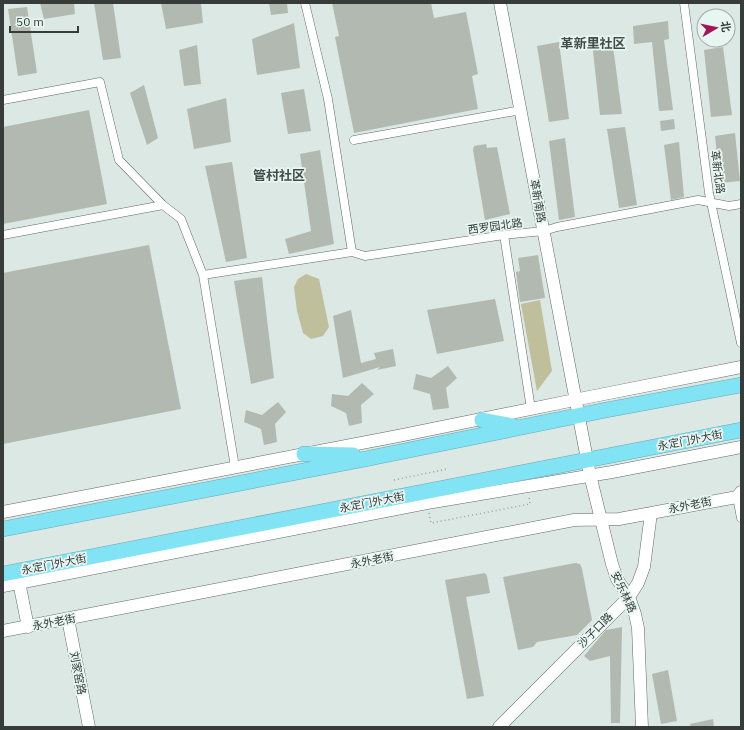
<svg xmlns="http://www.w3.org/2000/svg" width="744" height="730" font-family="'IBM Plex Sans','Noto Sans SC',sans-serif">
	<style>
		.green { fill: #c0bf9b }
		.building { fill: #b2b9b0 }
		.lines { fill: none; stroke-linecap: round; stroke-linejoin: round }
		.street-casing { stroke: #5e6a66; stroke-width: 9 }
		.secondary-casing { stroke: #5e6a66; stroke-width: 13 }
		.highway-casing { stroke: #68a9b3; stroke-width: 16 }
		.path { stroke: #97a19e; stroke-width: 1.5; stroke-dasharray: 1 3; stroke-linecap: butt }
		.street { stroke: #fff; stroke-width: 8 }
		.secondary { stroke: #fff; stroke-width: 12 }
		.highway { stroke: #82e3f4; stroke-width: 15 }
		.labels { text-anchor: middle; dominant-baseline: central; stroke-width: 3.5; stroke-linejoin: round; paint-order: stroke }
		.street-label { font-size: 11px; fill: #373c3b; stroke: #e8f6f2 }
		.quarter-label { font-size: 13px; font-weight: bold; fill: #424d4a; stroke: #e8f6f2 }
	</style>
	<rect width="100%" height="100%" fill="#dbe8e4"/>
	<path class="green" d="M 306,274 L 319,279 L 329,327 L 323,336 L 311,339 L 303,333 L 297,311 L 294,287 L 298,279 Z
		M 540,300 L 552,371 L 537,391 L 521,304 Z"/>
	<path class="building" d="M 40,3 L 74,3 L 75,14 L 44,19 Z
		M 94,3 L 113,3 L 121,58 L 103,60 Z
		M 161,3 L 201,3 L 203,23 L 166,29 Z
		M 269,3 L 287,3 L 288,13 L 271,15 Z
		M 332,3 L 431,3 L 434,18 L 466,12 L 478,74 L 472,76 L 478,109 L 354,133 L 335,37 L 339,36 Z
		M 27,7 L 37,73 L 18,76 L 8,9 Z
		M 668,21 L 669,39 L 664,40 L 673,110 L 659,111 L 652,42 L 634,44 L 633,26 Z
		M 294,23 L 300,68 L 257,75 L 252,39 Z
		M 612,39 L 622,114 L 600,115 L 592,42 Z
		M 559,42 L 569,119 L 549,122 L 537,46 Z
		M 197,45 L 201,84 L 184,86 L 179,50 Z
		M 723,47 L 732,115 L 711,117 L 704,50 Z
		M 144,85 L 158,138 L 147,145 L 130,93 Z
		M 304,89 L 311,131 L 288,134 L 281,93 Z
		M 226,98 L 231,142 L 194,149 L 187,109 Z
		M 89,110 L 107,204 L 3,224 L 3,127 Z
		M 674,119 L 675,129 L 661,131 L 660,121 Z
		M 625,127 L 637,205 L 619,208 L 607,129 Z
		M 735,133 L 740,181 L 720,183 L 715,136 Z
		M 565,138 L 575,217 L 559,220 L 549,141 Z
		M 679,142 L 684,197 L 671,200 L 664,145 Z
		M 486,144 L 487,148 L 497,147 L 510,214 L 485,220 L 473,150 L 474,146 Z
		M 320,150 L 334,244 L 289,254 L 285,239 L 311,231 L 300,154 Z
		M 232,162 L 247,258 L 226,262 L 205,166 Z
		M 149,245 L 181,409 L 3,444 L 3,273 Z
		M 538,255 L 545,298 L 520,302 L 516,272 L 520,271 L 518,258 Z
		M 262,277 L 274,378 L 251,384 L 234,281 Z
		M 495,299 L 504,341 L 437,354 L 427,310 Z
		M 351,310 L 361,363 L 376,359 L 374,353 L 393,349 L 396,366 L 377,370 L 380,367 L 343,378 L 333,316 Z
		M 448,366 L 457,378 L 446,388 L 449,408 L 433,410 L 430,394 L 413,389 L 416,374 L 431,378 Z
		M 362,383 L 374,394 L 361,405 L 362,423 L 349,426 L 346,413 L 331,406 L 332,394 L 348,396 Z
		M 278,402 L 286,412 L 275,424 L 277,442 L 264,445 L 261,429 L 244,422 L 246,410 L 262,415 Z
		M 575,563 L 580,564 L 582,569 L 592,620 L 577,635 L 537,642 L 533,647 L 518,650 L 503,577 Z
		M 485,573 L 487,576 L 490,593 L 466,597 L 484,696 L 467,699 L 445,580 Z
		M 622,627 L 620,723 L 611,723 L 610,656 L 590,661 L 584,656 L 606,630 Z
		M 668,670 L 677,721 L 661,724 L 652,674 Z
		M 713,719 L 714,727 L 691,727 L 690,724 Z"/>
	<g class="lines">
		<g class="street-casing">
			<path id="street" d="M 305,3 L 328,99 L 352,252
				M 684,3 L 709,193 L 741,343
				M 3,100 L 100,82 L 119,160 L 163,205 L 181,219 L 203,275 L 235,467
				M 354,140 L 521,110
				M 3,235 L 163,205
				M 504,235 L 531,409
				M 203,275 L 352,252 L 365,256 L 504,235 L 544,231 L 557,227 L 698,200 L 729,206 L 741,204
				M 741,497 L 737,497 L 741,518"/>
		</g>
		<g class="secondary-casing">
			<path id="secondary" d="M 500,3 L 590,475 L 612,564 L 617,579 L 629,597 L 635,614 L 638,628 L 642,727
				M 3,512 L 398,436 L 594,396 L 741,367
				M 19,582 L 28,627
				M 3,586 L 427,503 L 612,472 L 741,447
				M 68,619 L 89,727
				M 3,631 L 574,520 L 619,519 L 737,497 L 741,492
				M 499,727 L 629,597 L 638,583 L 644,567 L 651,513"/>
		</g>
		<g class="highway-casing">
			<path id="highway" d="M 482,420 L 513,426
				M 304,454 L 353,455
				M 3,529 L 365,459 L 606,410 L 741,385
				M 3,574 L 741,430"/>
		</g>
		<path class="path" d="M 394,480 L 447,469
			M 429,513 L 431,523 L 530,504 L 529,496"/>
		<use href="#street" class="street"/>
		<use href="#secondary" class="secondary"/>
		<use href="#highway" class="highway"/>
	</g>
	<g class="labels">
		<g class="street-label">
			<text transform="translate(718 172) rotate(82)">革新北路</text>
			<text transform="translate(538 201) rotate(80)">革新南路</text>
			<text transform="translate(495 226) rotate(-8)">西罗园北路</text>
			<text transform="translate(690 440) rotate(-11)">永定门外大街</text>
			<text transform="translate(372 502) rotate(-11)">永定门外大街</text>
			<text transform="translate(690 505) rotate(-11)">永外老街</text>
			<text transform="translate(372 560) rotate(-11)">永外老街</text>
			<text transform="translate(54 564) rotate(-11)">永定门外大街</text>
			<text transform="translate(624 592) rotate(65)">安乐林路</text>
			<text transform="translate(54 622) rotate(-11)">永外老街</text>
			<text transform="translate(595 630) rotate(-45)">沙子口路</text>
			<text transform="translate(78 673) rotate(79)">刘家窑路</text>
		</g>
		<g class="quarter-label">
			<text x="593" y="43">革新里社区</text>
			<text x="279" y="175">管村社区</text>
		</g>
	</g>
	<rect width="744" height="730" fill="none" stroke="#373c3b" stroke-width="8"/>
	<g transform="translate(716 28) rotate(81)"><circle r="19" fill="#e8f6f2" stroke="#a1aca9"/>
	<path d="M0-3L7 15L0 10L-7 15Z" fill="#a31356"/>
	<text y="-6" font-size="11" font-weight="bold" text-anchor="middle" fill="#373c3b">北</text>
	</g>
	<path d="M10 26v6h68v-6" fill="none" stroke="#373c3b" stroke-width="2"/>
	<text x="16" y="26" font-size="12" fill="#373c3b" stroke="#e8f6f2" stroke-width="3" paint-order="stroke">50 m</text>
</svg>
